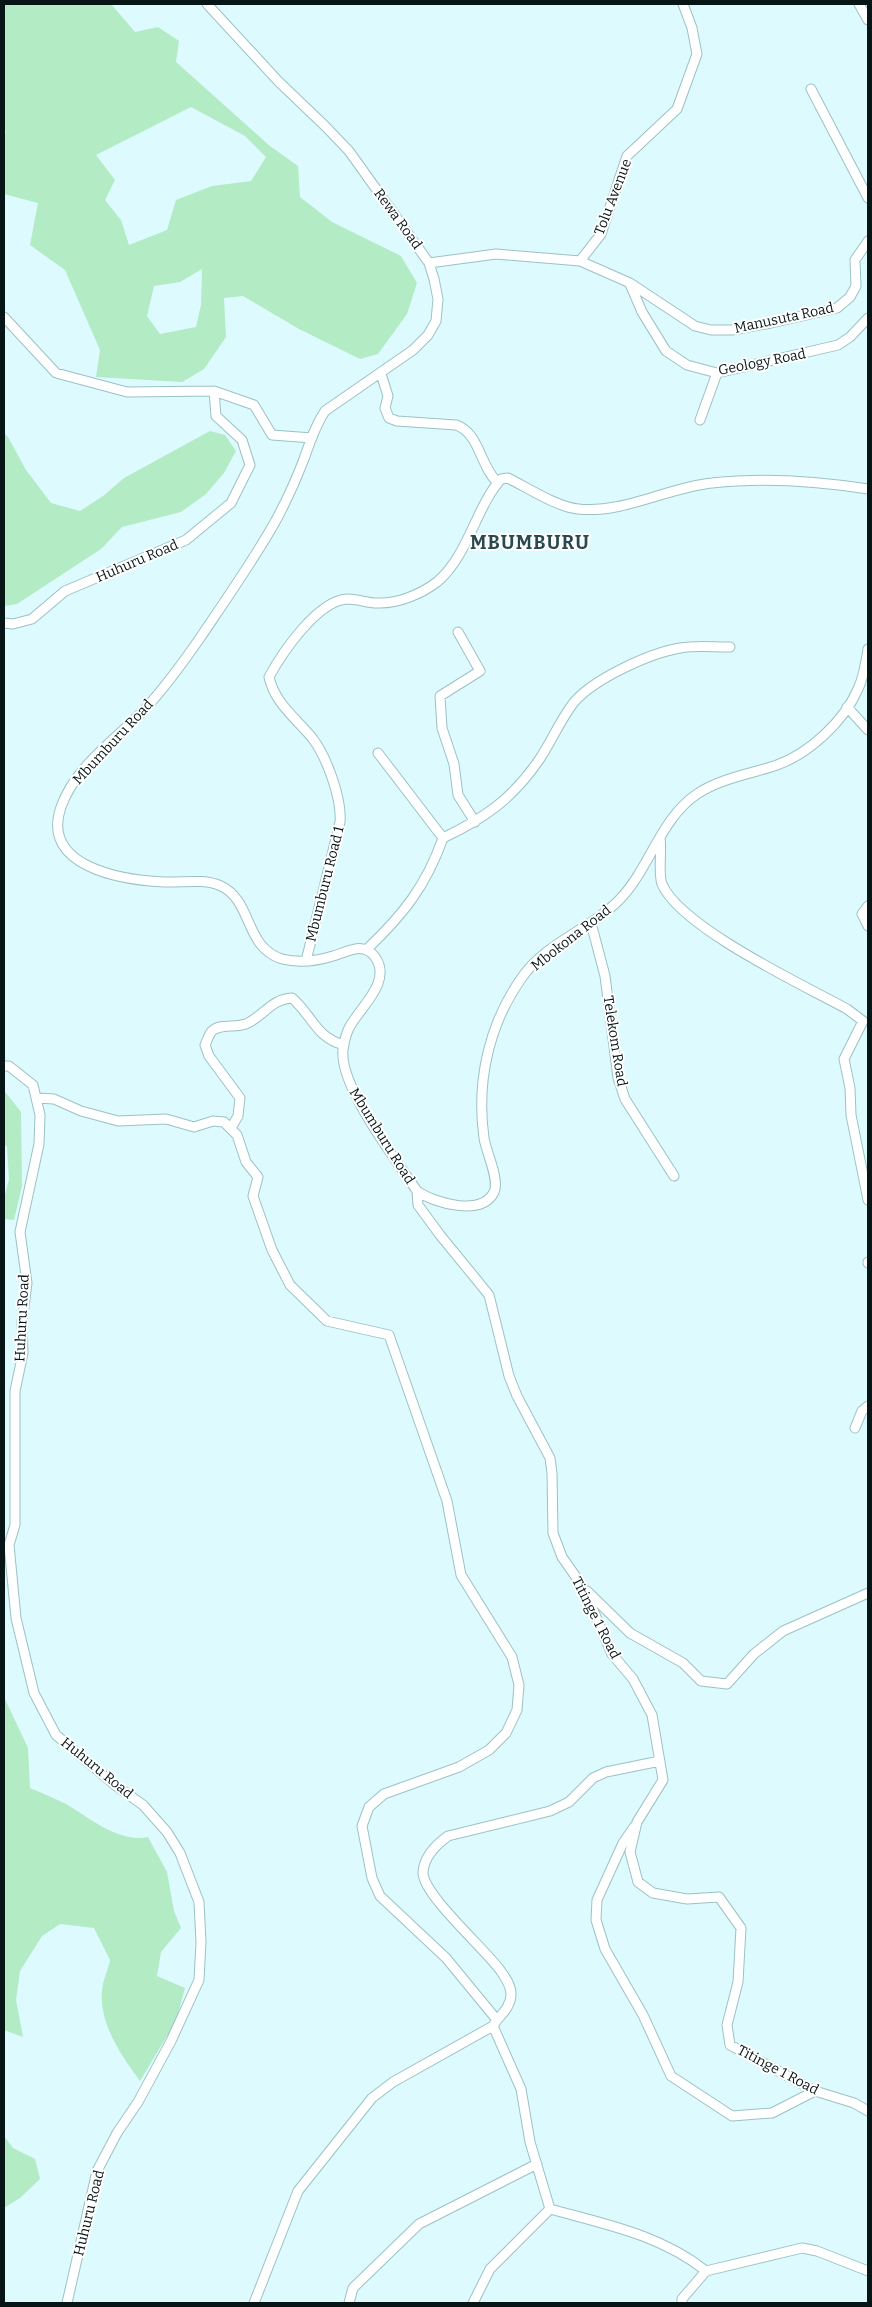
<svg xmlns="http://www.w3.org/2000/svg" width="872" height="2307" font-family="Bitter,serif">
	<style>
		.green { fill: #b2ebc4; fill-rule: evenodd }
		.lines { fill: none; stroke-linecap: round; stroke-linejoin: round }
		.minor-casing { stroke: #9cc1c5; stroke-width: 11 }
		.minor { stroke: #fff; stroke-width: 9 }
		.labels { text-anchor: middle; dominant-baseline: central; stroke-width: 4; stroke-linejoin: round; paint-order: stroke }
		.street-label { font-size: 14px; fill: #071517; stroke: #fff }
		.district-label { font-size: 19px; font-weight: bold; letter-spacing: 1px; fill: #284a4e; stroke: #fff }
	</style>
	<rect width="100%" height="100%" fill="#ddfbfe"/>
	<path class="green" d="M 4,4 L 111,4 L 135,32 L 158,27 L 179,41 L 176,62 L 270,146 L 298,166 L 300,197 L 332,222 L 401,256 L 417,283 L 407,314 L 378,354 L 360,359 L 299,329 L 243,296 L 224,298 L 226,337 L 204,369 L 182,382 L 96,377 L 100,350 L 65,270 L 30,245 L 38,203 L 4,194 L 4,136 L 6,132 L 4,128 ZM 191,107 L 245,136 L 266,157 L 251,181 L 212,186 L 176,200 L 167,230 L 129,245 L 121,220 L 105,200 L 115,180 L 96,155 ZM 202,269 L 201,305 L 196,327 L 160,334 L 147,316 L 154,286 L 180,282 Z
		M 210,431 L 225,435 L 236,451 L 224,473 L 206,494 L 181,512 L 122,527 L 101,549 L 17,604 L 4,606 L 4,433 L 8,437 L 26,470 L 51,503 L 80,511 L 103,496 L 124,478 Z
		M 4,1093 L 6,1093 L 21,1112 L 22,1186 L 14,1220 L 4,1219 L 4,1199 L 9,1179 L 7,1147 L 4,1144 Z
		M 4,1697 L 28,1748 L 30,1788 C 42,1793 54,1798 66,1804 C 90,1818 118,1843 148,1837 L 167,1872 L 174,1911 L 181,1928 L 161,1952 L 157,1976 L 185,1988 L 176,2021 L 140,2081 C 121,2055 99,2024 102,1990 C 103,1980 108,1970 110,1960 L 94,1928 L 60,1924 L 42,1936 L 20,1971 L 16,2000 L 23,2037 L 4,2030 Z
		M 4,2136 L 13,2148 L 35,2159 L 40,2179 L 20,2198 L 4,2208 Z"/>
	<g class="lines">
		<g class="minor-casing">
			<path id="minor" d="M 207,4 L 278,81 L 325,126 L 349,151 L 429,263 L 434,279 L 438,299 L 436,321 L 428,335 L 413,350 L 325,411 C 315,426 310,442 304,459 C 296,480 286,502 275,522 C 253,561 225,601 200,638 C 182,664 164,689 143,711 C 114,741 75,767 61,807 C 40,867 122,880 164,882 C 182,883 203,878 221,886 C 253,901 244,947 282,959 C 298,963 317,961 333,956 C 348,952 363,941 375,957 C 393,982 359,1008 349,1028 C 346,1034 344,1043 343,1050 C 339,1086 396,1160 417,1191 C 434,1203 482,1217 494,1192 C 500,1180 486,1152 484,1138 C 476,1081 489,1023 523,976 C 547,942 593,928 621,898 C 650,867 661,818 697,794 C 721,778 751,774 777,765 C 810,753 844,721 858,689 C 864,676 866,663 868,649
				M 859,4 L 868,20
				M 811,89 L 868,198
				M 580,261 L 601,234 L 627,156 L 677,109 L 697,54 L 692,28 L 683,4
				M 429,263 L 496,254 L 580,261 L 630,283 L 695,326 L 711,330 L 732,330 L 771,323 L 837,308 L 850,297 L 856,286 L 855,260 L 868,241
				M 630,284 L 642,312 L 666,351 L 687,365 L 717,373 L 838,345 L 850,337 L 868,318
				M 4,317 L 56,373 L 127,392 L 214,391 L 254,405 L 272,435 L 312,438
				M 381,374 L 388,396 L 385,408 L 389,418 L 397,421 L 456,425 C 480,433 480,467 498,483
				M 700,420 L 717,373
				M 4,623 L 13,624 L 32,619 L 65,591 L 186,540 L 231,503 L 250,465 L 242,440 L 216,416 L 214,391
				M 458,632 L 480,671 L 440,696 L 442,728 L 454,764 L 458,795 L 475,822
				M 847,707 L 868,730
				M 378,753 L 443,838
				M 660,838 C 662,850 658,874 662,884 C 680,927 803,985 847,1009 L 863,1021 L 844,1059 L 850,1088 L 851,1115 L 868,1200
				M 868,906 L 862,914 L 868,926
				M 591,923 L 605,976 L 618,1078 L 625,1099 L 674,1176
				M 367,949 C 403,915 426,886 443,838 C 485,818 512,799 539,760 C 552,741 561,718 575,701 C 596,678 650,653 680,648 C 696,645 713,647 730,647
				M 306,961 L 340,822 C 342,799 327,758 313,739 C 297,719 275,704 269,677 C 282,653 317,601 347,599 C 358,599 367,603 377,603 C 398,604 421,594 437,582 C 468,556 476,507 501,479 L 508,478 C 528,488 557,507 578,509 C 623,514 669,487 712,483 C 764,477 817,481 868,489
				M 4,1066 L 9,1066 L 33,1085 L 40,1115 L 39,1144 L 20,1232 L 27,1283 L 22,1323 L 23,1353 L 15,1391 L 15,1525 L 9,1545 L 16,1618 L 34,1693 L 56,1735 L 115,1785 L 143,1805 L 167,1832 L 180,1853 L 199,1902 L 201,1942 L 199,1980 L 171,2041 L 138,2102 L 117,2133 L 97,2171 L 67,2303
				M 37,1098 L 54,1099 L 81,1111 L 118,1121 L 166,1119 L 194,1127 L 213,1121 L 224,1122 L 237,1135 L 246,1162 L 258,1177 L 253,1196 L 272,1250 L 290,1285 L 327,1321 L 389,1335 L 447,1501 L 461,1575 L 512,1657 L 519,1685 L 517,1710 L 506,1733 L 489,1750 L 459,1767 L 384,1794 L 369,1807 L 362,1826 L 372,1878 L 380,1896 L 446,1958 L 497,2020 L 493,2026
				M 231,1128 L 238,1116 L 240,1098 L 209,1056 L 205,1045 C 207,1041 209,1034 212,1031 C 221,1023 235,1028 246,1024 C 264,1016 271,999 292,998 C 312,1015 316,1038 344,1045
				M 417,1191 L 418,1205 L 440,1235 L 489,1295 L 509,1376 L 517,1396 L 550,1458 L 552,1473 L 553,1533 L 562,1557 L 583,1587 L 612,1654 L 633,1679 L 652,1715 L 663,1780 L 637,1822 L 630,1852 L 638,1882 L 653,1893 L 687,1899 L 719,1897 L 741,1928 L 738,1982 L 727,2025 L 730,2045 L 815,2091 L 854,2103 L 868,2111
				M 868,1262 L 868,1263
				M 855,1428 L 862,1411 L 868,1406
				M 587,1591 L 630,1633 L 683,1663 L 701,1681 L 727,1684 L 754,1654 L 783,1631 L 868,1593
				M 634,1827 L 623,1843 L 597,1900 L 596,1920 L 605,1949 L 643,2015 L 671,2076 L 732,2116 L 772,2113 L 815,2091
				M 497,2020 C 504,2012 511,2005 511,1994 C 511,1985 505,1977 500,1970 C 485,1949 422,1894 423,1872 C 424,1857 437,1844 448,1836 L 550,1811 L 569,1802 L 593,1778 L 606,1772 L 660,1761
				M 550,2209 C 605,2224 661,2235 706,2271 L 682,2299 L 682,2303
				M 706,2271 L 802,2248 L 817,2251 L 868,2271
				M 254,2303 L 298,2191 L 372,2098 L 393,2082 L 493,2026 L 521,2089 L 530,2142 L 550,2209 L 490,2269 L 473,2303
				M 349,2303 L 353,2288 L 419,2224 L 537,2164"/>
		</g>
		<use href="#minor" class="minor"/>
	</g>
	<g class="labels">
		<g class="street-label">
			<text transform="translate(613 197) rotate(-69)">Tolu Avenue</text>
			<text transform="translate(398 219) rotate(54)">Rewa Road</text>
			<text transform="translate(784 318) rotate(-12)">Manusuta Road</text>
			<text transform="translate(762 362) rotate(-11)">Geology Road</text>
			<text transform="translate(137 561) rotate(-23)">Huhuru Road</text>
			<text transform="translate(113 742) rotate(-47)">Mbumburu Road</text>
			<text transform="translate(325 884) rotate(-76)">Mbumburu Road 1</text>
			<text transform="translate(571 938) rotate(-38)">Mbokona Road</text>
			<text transform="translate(615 1041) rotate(81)">Telekom Road</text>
			<text transform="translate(382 1136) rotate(58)">Mbumburu Road</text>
			<text transform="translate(22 1318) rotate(-87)">Huhuru Road</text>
			<text transform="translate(596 1618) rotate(63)">Titinge 1 Road</text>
			<text transform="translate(97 1768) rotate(39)">Huhuru Road</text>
			<text transform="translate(778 2070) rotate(28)">Titinge 1 Road</text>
			<text transform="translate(89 2213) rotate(-76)">Huhuru Road</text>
		</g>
		<g class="district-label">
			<text x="530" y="542">MBUMBURU</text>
		</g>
	</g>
	<rect width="872" height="2307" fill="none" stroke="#071517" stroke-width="10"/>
</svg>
